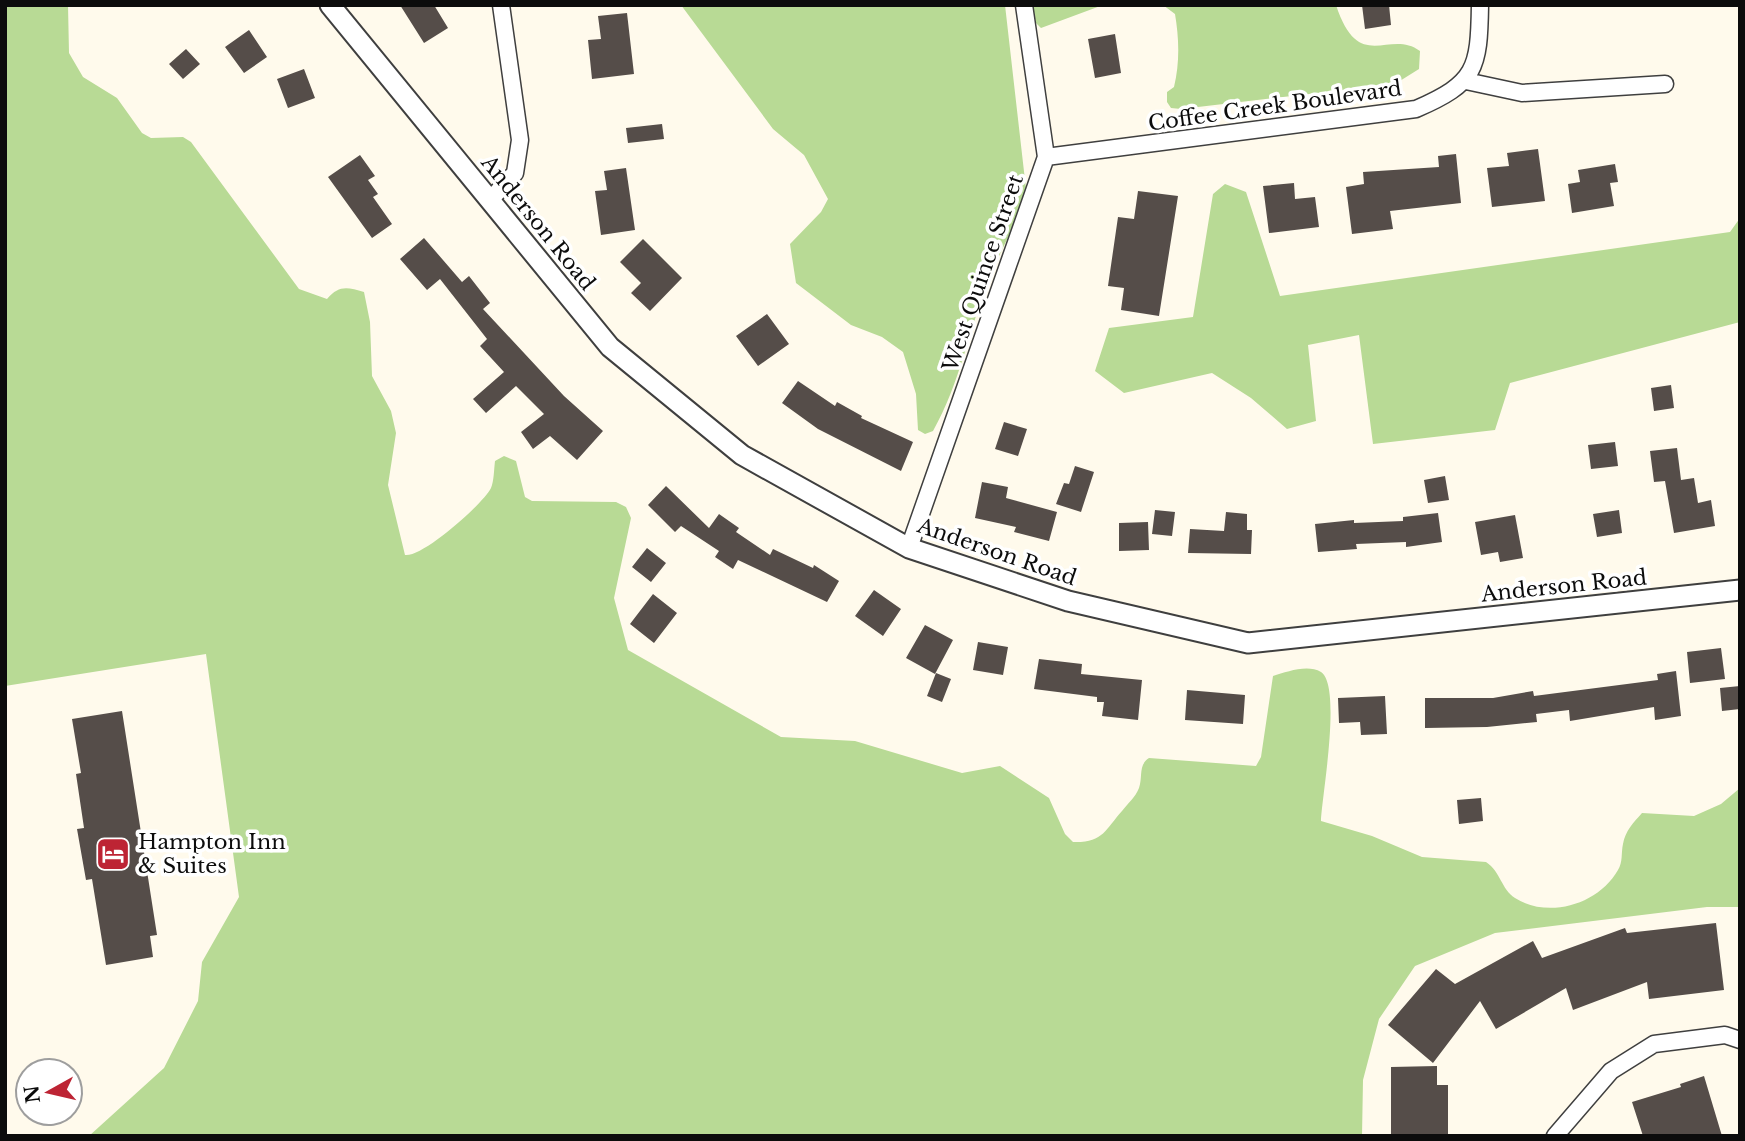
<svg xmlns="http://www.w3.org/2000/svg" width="1745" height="1141" font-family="'Libre Baskerville',serif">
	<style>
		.forest { fill: #b8da95 }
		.building { fill: #554d49 }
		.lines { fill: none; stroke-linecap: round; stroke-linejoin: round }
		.minor-casing { stroke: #3f3f3f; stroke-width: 19 }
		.tertiary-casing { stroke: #3f3f3f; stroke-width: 23 }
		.minor { stroke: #fff; stroke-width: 16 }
		.tertiary { stroke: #fff; stroke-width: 19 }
		.labels { text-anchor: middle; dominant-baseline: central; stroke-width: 7; stroke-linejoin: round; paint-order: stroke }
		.street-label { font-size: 21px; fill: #0c0c0c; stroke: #fff }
		.poi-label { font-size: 21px; fill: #0c0c0c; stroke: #fff; text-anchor: start }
	</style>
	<rect width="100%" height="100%" fill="#fffaec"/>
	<path class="forest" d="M 5,5 L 68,5 L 69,53 L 83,77 L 117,98 L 142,133 L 151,138 L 183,137 L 191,142 L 299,289 L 327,299 C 339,285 347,287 364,292 L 370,322 L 372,376 L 391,411 L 396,433 L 388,485 L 405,555 C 422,558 483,504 491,488 C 494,481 494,469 495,461 L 504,456 L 516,461 L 525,497 L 532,501 L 616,502 L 626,507 L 631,518 L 614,598 L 628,650 L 781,737 L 855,741 L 962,773 L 1000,766 L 1049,798 L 1065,834 L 1073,842 C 1103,843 1105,830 1122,811 C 1128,803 1135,798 1139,788 C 1143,777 1138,765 1149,758 L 1256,766 L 1261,757 L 1273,676 C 1287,672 1307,664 1321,672 C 1342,686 1322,795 1321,821 L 1372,836 L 1422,857 L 1486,862 C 1501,872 1501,889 1515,898 C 1548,919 1598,905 1618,870 C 1623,862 1621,853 1623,844 C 1625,831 1634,822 1642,813 L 1694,816 L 1721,804 L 1740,788 L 1740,907 L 1707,907 L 1495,933 L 1415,966 L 1379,1019 L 1363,1080 L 1362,1136 L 89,1136 L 164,1068 L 198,1001 L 202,962 L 239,897 L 206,654 L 5,686 Z
		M 681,5 L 1005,5 L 1026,189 C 1019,221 1001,248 989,279 C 969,329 960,384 933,431 L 925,434 L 918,430 L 916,394 L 903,352 L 882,337 L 851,325 L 796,283 L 790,244 L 821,212 L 828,199 L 804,155 L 773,129 Z
		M 1032,5 L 1103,5 L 1041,28 L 1036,23 Z
		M 1163,5 L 1336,5 C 1359,75 1389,28 1420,51 L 1419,69 L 1395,84 L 1181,109 L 1171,108 L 1167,102 L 1167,92 L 1174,87 C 1180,62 1179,38 1175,14 Z
		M 1225,184 L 1246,192 L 1280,296 L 1730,232 L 1740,218 L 1740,322 L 1510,383 L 1495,430 L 1373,444 L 1359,335 L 1308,345 L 1316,421 L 1287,429 L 1251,398 L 1212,373 L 1124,393 L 1095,371 L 1109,328 L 1193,317 L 1213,194 Z"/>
	<path class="building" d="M 400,5 L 434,5 L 448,28 L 424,43 Z
		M 1362,5 L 1389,5 L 1391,25 L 1365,29 Z
		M 627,13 L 634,74 L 592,79 L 588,40 L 601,39 L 598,16 Z
		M 249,30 L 267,57 L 244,73 L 225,47 Z
		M 1115,34 L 1121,73 L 1095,78 L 1088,39 Z
		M 186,49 L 200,64 L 183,79 L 169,64 Z
		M 304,69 L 315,98 L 288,108 L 277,79 Z
		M 662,124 L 664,139 L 628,143 L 626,128 Z
		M 1538,149 L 1545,201 L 1492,207 L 1487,168 L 1509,166 L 1507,153 Z
		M 1456,154 L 1461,203 L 1390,211 L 1393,229 L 1352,234 L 1346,187 L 1364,184 L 1363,172 L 1439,167 L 1438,156 Z
		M 360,155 L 375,176 L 368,180 L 378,194 L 373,197 L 392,224 L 372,238 L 328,177 Z
		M 1615,164 L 1618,182 L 1610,183 L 1614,206 L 1572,213 L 1568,184 L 1580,182 L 1578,170 Z
		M 626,168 L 635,230 L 601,235 L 595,191 L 607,190 L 604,171 Z
		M 1294,183 L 1295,199 L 1315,197 L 1319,227 L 1269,233 L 1263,186 Z
		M 1138,191 L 1178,196 L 1159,316 L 1121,310 L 1124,288 L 1108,286 L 1118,217 L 1134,219 Z
		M 424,238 L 462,282 L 469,276 L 490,303 L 483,309 L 564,396 L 603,431 L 577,460 L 550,436 L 533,449 L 521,432 L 544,414 L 516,386 L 486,413 L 473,399 L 504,372 L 480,346 L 487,339 L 440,279 L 427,290 L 400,259 Z
		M 643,239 L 682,278 L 650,311 L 631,293 L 641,283 L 620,262 Z
		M 767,314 L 789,344 L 758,366 L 736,336 Z
		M 798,381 L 835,406 L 837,402 L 862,416 L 861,418 L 913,442 L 901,471 L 818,429 L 782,403 Z
		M 1671,385 L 1674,408 L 1654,411 L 1651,388 Z
		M 1004,422 L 1027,429 L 1018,456 L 995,449 Z
		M 1615,442 L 1618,466 L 1591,469 L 1588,445 Z
		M 1677,448 L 1681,480 L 1694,478 L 1698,503 L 1711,500 L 1715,526 L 1674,533 L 1665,481 L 1654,482 L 1650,451 Z
		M 1075,466 L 1094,472 L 1081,512 L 1056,504 L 1064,483 L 1069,484 Z
		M 1445,476 L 1449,500 L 1428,503 L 1424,480 Z
		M 982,482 L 1008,487 L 1006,498 L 1057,512 L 1049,541 L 1014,532 L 1016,527 L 975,518 Z
		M 666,486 L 709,528 L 719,514 L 739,528 L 736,532 L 770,555 L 773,549 L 813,568 L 814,565 L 839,581 L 827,602 L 738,560 L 733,569 L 715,557 L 719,551 L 681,526 L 675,532 L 648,505 Z
		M 1155,510 L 1175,512 L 1172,536 L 1152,534 Z
		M 1619,510 L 1622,533 L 1597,537 L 1593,514 Z
		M 1226,512 L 1247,514 L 1247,530 L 1252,530 L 1251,554 L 1188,553 L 1190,529 L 1224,531 Z
		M 1438,513 L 1442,542 L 1406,547 L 1406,542 L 1356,544 L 1357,549 L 1318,552 L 1315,524 L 1354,520 L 1354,523 L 1403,521 L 1403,517 Z
		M 1515,515 L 1523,558 L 1500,562 L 1498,552 L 1481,555 L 1475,522 Z
		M 1148,522 L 1149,550 L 1119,551 L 1119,523 Z
		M 647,548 L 666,563 L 651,582 L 632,567 Z
		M 874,590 L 901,609 L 883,636 L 855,616 Z
		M 653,594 L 677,613 L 654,643 L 630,624 Z
		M 925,625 L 953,640 L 935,674 L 906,658 Z
		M 978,642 L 1008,647 L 1003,675 L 973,670 Z
		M 1721,648 L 1725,679 L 1690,683 L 1687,652 Z
		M 1039,659 L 1082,664 L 1081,674 L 1142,680 L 1138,720 L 1102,716 L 1104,702 L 1097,702 L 1097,697 L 1034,689 Z
		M 1676,671 L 1681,716 L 1655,720 L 1654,707 L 1570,721 L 1569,710 L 1536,714 L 1537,722 L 1487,727 L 1425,728 L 1425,698 L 1493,698 L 1533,691 L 1534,696 L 1658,680 L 1657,674 Z
		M 936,673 L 951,679 L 942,702 L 927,696 Z
		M 1740,686 L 1740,709 L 1722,711 L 1720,688 Z
		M 1187,690 L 1245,695 L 1243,724 L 1185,720 Z
		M 1385,696 L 1387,734 L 1361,735 L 1360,722 L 1339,723 L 1338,698 Z
		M 122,711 L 157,935 L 150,936 L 153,957 L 106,965 L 92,879 L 86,880 L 77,829 L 84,828 L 76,774 L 81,773 L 72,719 Z
		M 1481,798 L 1483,821 L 1459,824 L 1457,800 Z
		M 1716,923 L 1724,990 L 1649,999 L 1647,982 L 1573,1010 L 1566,988 L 1496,1029 L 1480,1001 L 1433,1063 L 1388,1025 L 1436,969 L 1455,984 L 1533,941 L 1542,958 L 1625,928 L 1627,933 Z
		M 1437,1066 L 1437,1085 L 1448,1085 L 1448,1136 L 1391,1136 L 1391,1067 Z
		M 1704,1076 L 1722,1136 L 1643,1136 L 1632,1102 L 1681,1087 L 1680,1084 Z"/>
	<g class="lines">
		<g class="minor-casing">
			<path id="minor" d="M 1466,81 L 1522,93 L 1665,84
				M 1046,157 L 1416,109 C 1476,83 1479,69 1480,5
				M 490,200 L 515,173 L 520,140 L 501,5
				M 909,548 L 1046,157 L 1024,5
				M 1555,1136 L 1611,1071 L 1654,1044 L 1725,1035 L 1740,1040"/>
		</g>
		<g class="tertiary-casing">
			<path id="tertiary" d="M 330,5 L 610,347 L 742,455 L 909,548 L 1068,601 L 1248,643 L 1740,590"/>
		</g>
		<use href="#minor" class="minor"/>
		<use href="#tertiary" class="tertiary"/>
	</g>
	<defs>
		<g id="hotel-square" transform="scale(1.75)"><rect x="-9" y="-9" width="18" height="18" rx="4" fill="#bd2434" stroke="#fff"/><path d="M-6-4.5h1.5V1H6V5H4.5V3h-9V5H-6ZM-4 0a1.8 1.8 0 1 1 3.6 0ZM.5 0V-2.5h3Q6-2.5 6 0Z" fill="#fff"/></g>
	</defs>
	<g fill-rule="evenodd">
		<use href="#hotel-square" x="113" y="854"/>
	</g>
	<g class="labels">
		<g class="street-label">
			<text transform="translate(1275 106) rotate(-8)">Coffee Creek Boulevard</text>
			<text transform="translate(538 223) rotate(51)">Anderson Road</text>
			<text transform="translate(983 273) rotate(-71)">West Quince Street</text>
			<text transform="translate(997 552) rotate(19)">Anderson Road</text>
			<text transform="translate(1564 586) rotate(-6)">Anderson Road</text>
		</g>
		<g class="poi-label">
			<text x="138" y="842">Hampton Inn<tspan x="138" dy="24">&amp; Suites</tspan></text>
		</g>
	</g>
	<rect width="1745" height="1141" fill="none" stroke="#0c0c0c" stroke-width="14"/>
	<g transform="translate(49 1092) rotate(262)"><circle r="33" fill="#ffffff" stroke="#9e9e9e" stroke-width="2"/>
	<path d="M0-5L12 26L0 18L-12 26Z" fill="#bd2434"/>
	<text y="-10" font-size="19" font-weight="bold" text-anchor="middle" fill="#0c0c0c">N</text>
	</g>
</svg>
